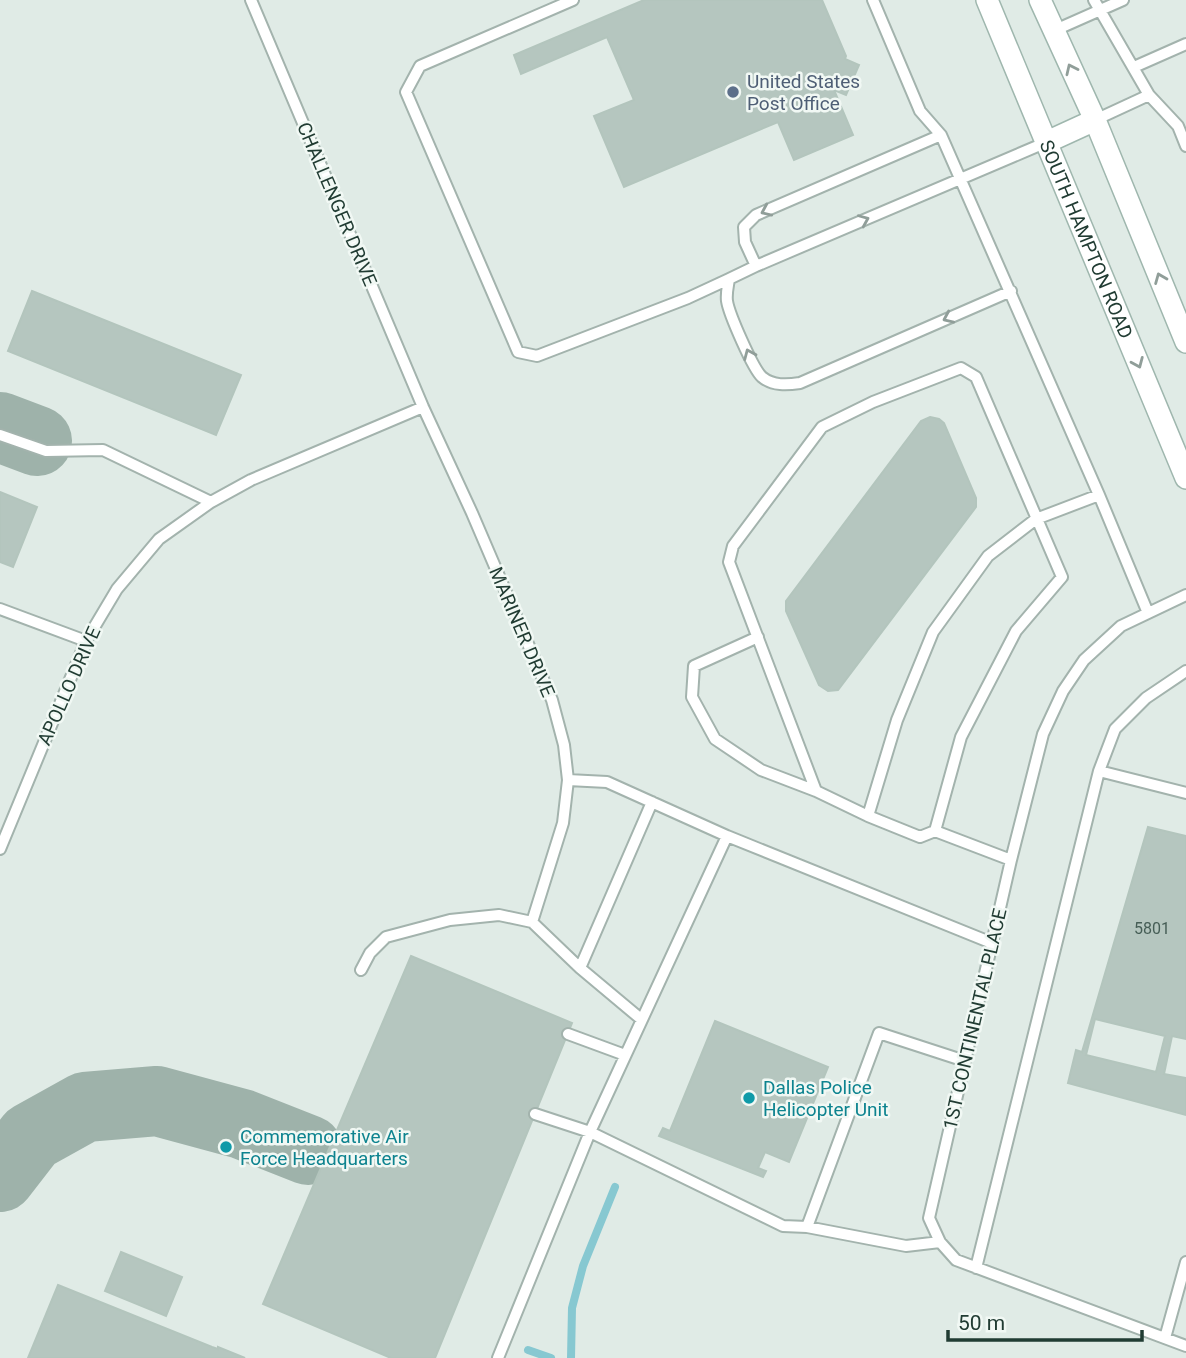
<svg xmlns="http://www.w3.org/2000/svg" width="1186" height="1358" font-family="Roboto,sans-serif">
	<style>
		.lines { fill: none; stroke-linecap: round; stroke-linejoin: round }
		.stream { stroke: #87c8d1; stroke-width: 8 }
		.taxiway { stroke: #9eb2aa; stroke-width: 70 }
		.building { fill: #b5c6bf; stroke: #b3c5bd; stroke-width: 2; fill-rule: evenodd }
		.service-casing { stroke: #a3b3ad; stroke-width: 14 }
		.secondary-casing { stroke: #9fb7ae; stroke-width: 24 }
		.service { stroke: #fff; stroke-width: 10 }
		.secondary { stroke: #fff; stroke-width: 21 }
		.oneway { stroke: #909e99 }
		.service-dot { fill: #5c6f8a; stroke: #f1f8f4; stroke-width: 2.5 }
		.culture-dot { fill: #0f9aa8; stroke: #f1f8f4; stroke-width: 2.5 }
		.labels { text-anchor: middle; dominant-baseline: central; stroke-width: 5; stroke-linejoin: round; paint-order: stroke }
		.number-label { font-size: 16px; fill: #465e56 }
		.service-label { font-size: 19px; fill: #4e5e75; stroke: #f1f8f4; text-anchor: start }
		.street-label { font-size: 19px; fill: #213c33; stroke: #f1f8f4 }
		.culture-label { font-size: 19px; fill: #0d838f; stroke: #f1f8f4; text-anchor: start }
	</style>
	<rect width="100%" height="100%" fill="#e0ebe6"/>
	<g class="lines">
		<path class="stream" d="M 528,1350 L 551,1358
			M 571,1358 L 572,1308 L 583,1266 L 615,1187"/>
		<path class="taxiway" d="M 0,427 L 37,441
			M 0,1177 L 31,1137 L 85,1107 L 157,1101 L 242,1124 L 308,1150"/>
	</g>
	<path class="building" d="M 644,0 L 822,0 L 846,56 L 845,59 L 859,65 L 846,95 L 834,90 L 853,135 L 794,160 L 778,122 L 624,187 L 594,116 L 634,100 L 607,37 L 521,74 L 514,55 Z
		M 32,291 L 241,375 L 216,435 L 8,351 Z
		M 930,417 L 939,419 L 944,423 L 976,498 L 976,507 L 838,690 L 828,691 L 819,685 L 786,611 L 786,601 L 921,421 Z
		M 0,492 L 37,507 L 13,567 L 0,562 Z
		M 1148,827 L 1186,836 L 1186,1039 L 1172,1036 L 1164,1074 L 1186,1078 L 1186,1115 L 1068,1083 L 1076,1050 L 1082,1052 ZM 1095,1019 L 1165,1036 L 1156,1072 L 1086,1055 Z
		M 411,956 L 572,1023 L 435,1358 L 391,1358 L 263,1304 Z
		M 715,1021 L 828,1067 L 789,1162 L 765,1152 L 758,1168 L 766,1171 L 763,1177 L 659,1136 L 663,1128 L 670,1131 Z
		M 121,1252 L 182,1277 L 166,1316 L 105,1291 Z
		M 58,1285 L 212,1347 L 218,1349 L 218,1347 L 245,1358 L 28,1358 Z"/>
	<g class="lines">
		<g class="service-casing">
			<path id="service" d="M 251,0 L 423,407 L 472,513 L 552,700 L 564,745 L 568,780 L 563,823 L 532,922 L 580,968 L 641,1019
				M 573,0 L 420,66 L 406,92 L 518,352 L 537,356 L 688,298 L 729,279
				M 873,0 L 920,111 L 941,135 L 1099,495 L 1148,613
				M 1094,0 L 1149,95 L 1178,126 L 1186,146
				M 1053,31 L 1123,0
				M 1134,67 L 1186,44
				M 1095,120 L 1149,95
				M 756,266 L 745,242 L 744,227 L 756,215 L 941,135
				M 1011,291 L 800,383 C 787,385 773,386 762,377 C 753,369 729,314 727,301 C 726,293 728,286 729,279 L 756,266 L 1047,142
				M 0,435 L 46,451 L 103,450 L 211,502
				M 1186,595 L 1121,626 L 1084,660 L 1063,691 L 1043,734 L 1011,860 L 929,1218 L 940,1242 L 956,1260 L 1186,1346
				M 0,609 L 86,641
				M 758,637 L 694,666 L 692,697 L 715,739 L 761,770 L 816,791
				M 1099,771 L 1186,793
				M 568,780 L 607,782 L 727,836 L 992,943
				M 868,816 L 816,791 L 729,562 L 733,546 L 822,427 L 873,402 L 961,368 L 976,377 L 1062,577 L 1016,631 L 961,737 L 935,831 L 920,837 L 868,816 L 897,720 L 933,632 L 988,556 L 1036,519 L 1099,495
				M 935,831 L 1011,860
				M 0,849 L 86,641 L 117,589 L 159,539 L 211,502 L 251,480 L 423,407
				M 580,968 L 652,802
				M 361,970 L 370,953 L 386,937 L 450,920 L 499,915 L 532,922
				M 568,1034 L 625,1055
				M 535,1114 L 590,1132 L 783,1226 L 807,1227 L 906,1246 L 940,1242
				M 807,1227 L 879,1033 L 965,1061
				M 976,1268 L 1099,771 L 1115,729 L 1146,698 L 1186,671
				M 1165,1338 L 1186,1262
				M 498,1358 L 590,1132 L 727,836"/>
		</g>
		<g class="secondary-casing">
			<g id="secondary">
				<path id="s1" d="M 987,0 L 1186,478"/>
				<path d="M 1040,0 L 1095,120 L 1186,342"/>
				<path d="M 1047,142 L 1095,120"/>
			</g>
		</g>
		<use href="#service" class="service"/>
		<use href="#secondary" class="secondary"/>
	</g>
	<defs><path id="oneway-chevron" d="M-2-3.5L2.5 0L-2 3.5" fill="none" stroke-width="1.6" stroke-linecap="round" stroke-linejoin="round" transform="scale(1.75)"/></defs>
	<g class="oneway">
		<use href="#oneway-chevron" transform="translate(1071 69) rotate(-115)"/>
		<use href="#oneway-chevron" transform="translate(766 211) rotate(156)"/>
		<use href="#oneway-chevron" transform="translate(864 220) rotate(-23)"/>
		<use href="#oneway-chevron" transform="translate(1160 278) rotate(-112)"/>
		<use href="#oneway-chevron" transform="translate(948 318) rotate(156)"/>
		<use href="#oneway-chevron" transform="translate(749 354) rotate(-113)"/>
		<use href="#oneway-chevron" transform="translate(1138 363) rotate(67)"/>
	</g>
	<circle class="service-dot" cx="733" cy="92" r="7"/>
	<g class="culture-dot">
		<circle cx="749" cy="1098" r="7"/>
		<circle cx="226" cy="1147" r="7"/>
	</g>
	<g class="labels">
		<g class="number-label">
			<text x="1152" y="928">5801</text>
		</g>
		<g class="service-label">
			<text x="747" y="81">United States<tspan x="747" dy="22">Post Office</tspan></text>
		</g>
		<g class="street-label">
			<text transform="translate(337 204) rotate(67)">CHALLENGER DRIVE</text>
			<text stroke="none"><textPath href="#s1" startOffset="259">SOUTH HAMPTON ROAD</textPath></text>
			<text transform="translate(522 632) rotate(67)">MARINER DRIVE</text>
			<text transform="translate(69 686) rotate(-66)">APOLLO DRIVE</text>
			<text transform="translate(975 1019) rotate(-77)">1ST CONTINENTAL PLACE</text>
		</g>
		<g class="culture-label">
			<text x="763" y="1087">Dallas Police<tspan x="763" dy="22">Helicopter Unit</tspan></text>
			<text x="240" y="1136">Commemorative Air<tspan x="240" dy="22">Force Headquarters</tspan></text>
		</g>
	</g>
	<path d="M948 1330v10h194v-10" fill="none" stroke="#213c33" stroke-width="3.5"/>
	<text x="958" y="1330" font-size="21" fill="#213c33" stroke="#f1f8f4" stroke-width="5" paint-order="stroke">50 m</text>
</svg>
